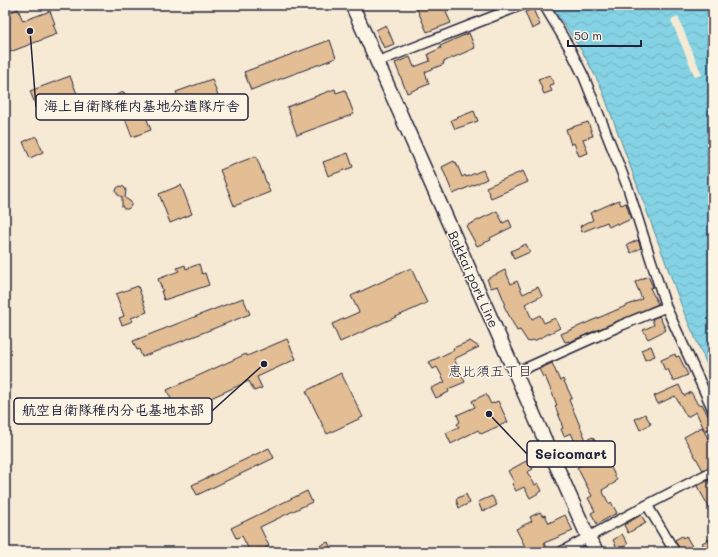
<svg xmlns="http://www.w3.org/2000/svg" width="718" height="557" font-family="Mali,'Klee One',sans-serif">
	<style>
		.water { fill: url(#water-waves); stroke: #5d8ca0 }
		.pier { fill: #f7ead5 }
		.building { fill: #e3be94; stroke: #22223b }
		.lines { fill: none; stroke-linecap: round; stroke-linejoin: round }
		.street-casing { stroke: #22223b; stroke-width: 12 }
		.secondary-casing { stroke: #22223b; stroke-width: 16 }
		.street { stroke: #fcf5e5; stroke-width: 9 }
		.secondary { stroke: #fcf5e5; stroke-width: 13 }
		.labels { text-anchor: middle; dominant-baseline: central; stroke-width: 3; stroke-linejoin: round; paint-order: stroke }
		.street-label { font-size: 13px; fill: #22223b; stroke: #fcf5e5 }
		.neighbourhood-label { font-size: 14px; fill: #22223b; stroke: #fcf5e5 }
		.leader { fill: none; stroke: #22223b; stroke-width: 1.5 }
		.callout-dot { fill: #22223b; stroke: #fcf5e5; stroke-width: 1.5 }
		.callout { fill: #fcf5e5; stroke: #22223b; stroke-width: 1.5 }
		.callout-label { font-size: 14px; text-anchor: middle; font-weight: bold; fill: #22223b }
	</style>
	<defs>
		<pattern id="water-waves" width="16" height="10" patternUnits="userSpaceOnUse"><rect width="16" height="10" fill="#84d2e3"/><path d="M0 5q4-4 8 0t8 0" fill="none" stroke="#72b4c4"/></pattern>
	</defs>
	<rect width="100%" height="100%" fill="#f7ead5"/>
	<filter id="ink" filterUnits="userSpaceOnUse"><feTurbulence type="fractalNoise" baseFrequency=".025" numOctaves="2"/><feDisplacementMap in="SourceGraphic" scale="8" xChannelSelector="R" yChannelSelector="G"/><feConvolveMatrix kernelMatrix="1 2 1 2 8 2 1 2 1" color-interpolation-filters="sRGB"/></filter>
	<g filter="url(#ink)">
		<path class="water" d="M 551,5 L 713,5 L 713,378 L 685,315 L 601,87 L 583,53 Z"/>
		<path class="pier" d="M 678,17 L 702,75 L 695,77 L 671,20 Z"/>
		<path class="building" d="M 427,5 L 463,5 L 446,12 L 451,23 L 427,32 L 417,9 Z
			M 18,9 L 23,21 L 50,11 L 55,24 L 53,24 L 57,34 L 10,52 L 5,40 L 5,15 Z
			M 533,9 L 540,25 L 532,29 L 525,12 Z
			M 386,25 L 394,44 L 384,48 L 376,30 Z
			M 469,33 L 475,48 L 443,62 L 444,64 L 425,72 L 429,84 L 407,93 L 395,63 L 410,57 L 414,67 L 430,61 L 428,54 L 441,48 L 440,46 Z
			M 330,40 L 336,58 L 251,90 L 244,72 Z
			M 550,75 L 554,84 L 549,85 L 552,91 L 544,94 L 538,79 Z
			M 70,76 L 79,99 L 39,114 L 30,91 Z
			M 212,79 L 219,99 L 184,112 L 176,92 Z
			M 335,89 L 336,93 L 345,90 L 354,114 L 297,135 L 287,107 Z
			M 124,92 L 129,107 L 141,103 L 151,130 L 132,137 L 116,95 Z
			M 474,111 L 478,121 L 455,129 L 451,120 Z
			M 588,122 L 593,136 L 583,139 L 588,153 L 579,156 L 574,143 L 571,145 L 566,129 Z
			M 36,136 L 43,152 L 30,158 L 23,142 Z
			M 348,153 L 353,167 L 328,176 L 323,162 Z
			M 256,156 L 270,192 L 234,206 L 220,170 Z
			M 454,161 L 455,163 L 456,162 L 462,177 L 465,175 L 466,177 L 483,170 L 487,179 L 453,194 L 442,167 Z
			M 523,171 L 528,182 L 491,198 L 486,187 Z
			M 181,185 L 192,214 L 170,223 L 159,194 Z
			M 120,186 L 124,187 L 126,190 L 125,198 L 131,202 L 131,206 L 128,209 L 125,209 L 122,207 L 122,197 L 118,195 L 116,191 L 117,188 Z
			M 619,200 L 621,205 L 626,203 L 631,219 L 618,225 L 617,223 L 609,227 L 607,222 L 582,232 L 580,226 L 593,220 L 590,213 Z
			M 497,211 L 503,223 L 509,220 L 512,227 L 490,238 L 491,240 L 477,246 L 466,226 Z
			M 638,240 L 641,248 L 631,253 L 627,245 Z
			M 526,244 L 530,252 L 514,259 L 511,251 Z
			M 199,264 L 202,274 L 205,273 L 209,285 L 164,300 L 161,291 L 163,291 L 158,279 L 179,271 L 177,268 L 185,265 L 186,269 Z
			M 411,268 L 427,303 L 340,342 L 332,324 L 359,312 L 351,296 Z
			M 505,270 L 511,284 L 517,281 L 523,294 L 538,287 L 542,296 L 525,304 L 532,319 L 540,315 L 544,323 L 555,318 L 560,328 L 534,341 L 533,340 L 528,342 L 520,330 L 517,331 L 504,306 L 504,304 L 505,303 L 498,286 L 491,288 L 487,279 Z
			M 648,276 L 653,287 L 650,288 L 658,304 L 569,342 L 569,341 L 565,342 L 561,334 L 642,299 L 635,282 Z
			M 138,286 L 147,312 L 131,318 L 133,321 L 122,325 L 119,318 L 124,316 L 116,294 Z
			M 243,298 L 250,314 L 142,357 L 139,349 L 137,350 L 133,341 Z
			M 659,316 L 666,330 L 648,339 L 643,330 L 654,325 L 652,319 Z
			M 287,339 L 296,359 L 257,377 L 262,388 L 254,391 L 249,381 L 177,413 L 167,390 L 246,354 L 247,356 Z
			M 470,341 L 479,347 L 454,359 L 465,382 L 448,389 L 449,392 L 436,398 L 431,388 L 445,382 L 437,367 L 433,369 L 429,362 L 454,350 L 453,348 Z
			M 651,346 L 655,356 L 645,360 L 641,350 Z
			M 675,354 L 676,357 L 679,356 L 688,375 L 673,381 L 668,369 L 665,371 L 661,360 Z
			M 552,363 L 560,381 L 563,379 L 572,398 L 569,400 L 586,440 L 593,437 L 601,455 L 604,453 L 617,480 L 615,481 L 616,482 L 602,490 L 609,504 L 611,502 L 617,513 L 597,524 L 591,513 L 595,511 L 588,498 L 592,496 L 577,467 L 585,464 L 571,433 L 564,436 L 561,429 L 563,428 L 561,423 L 562,423 L 555,406 L 557,405 L 545,376 L 543,377 L 539,369 Z
			M 341,373 L 363,417 L 327,434 L 306,391 Z
			M 679,385 L 684,396 L 691,392 L 698,405 L 702,404 L 713,425 L 713,427 L 705,431 L 696,412 L 687,417 L 675,396 L 658,404 L 654,396 Z
			M 486,394 L 491,404 L 498,401 L 508,422 L 481,434 L 478,430 L 451,444 L 446,433 L 459,427 L 457,424 L 460,422 L 457,415 L 475,407 L 472,401 Z
			M 645,414 L 651,424 L 640,430 L 635,419 Z
			M 702,427 L 713,448 L 713,465 L 703,470 L 684,437 Z
			M 269,448 L 274,458 L 197,495 L 192,485 Z
			M 528,460 L 533,469 L 527,472 L 535,485 L 538,483 L 542,491 L 530,498 L 524,487 L 516,491 L 512,484 L 514,482 L 508,471 Z
			M 713,478 L 713,514 L 697,486 Z
			M 307,491 L 312,502 L 260,527 L 269,546 L 261,550 L 260,548 L 250,552 L 242,536 L 236,538 L 231,528 Z
			M 466,494 L 470,503 L 459,508 L 456,499 Z
			M 492,496 L 497,505 L 485,511 L 485,510 L 482,511 L 478,502 Z
			M 540,512 L 543,516 L 545,515 L 549,523 L 565,515 L 573,531 L 544,543 L 548,552 L 528,552 L 516,529 L 532,521 L 530,517 Z
			M 641,515 L 646,523 L 628,533 L 624,525 Z
			M 622,534 L 628,544 L 618,550 L 613,540 Z
			M 682,536 L 683,538 L 686,536 L 693,548 L 686,552 L 681,552 L 675,540 Z
			M 713,537 L 713,546 L 706,550 L 702,543 Z
			M 328,542 L 333,552 L 306,552 Z"/>
		<g class="lines">
			<g class="street-casing">
				<path id="street" d="M 544,5 L 569,47 L 584,77 L 628,188 L 666,307 L 713,410
					M 377,62 L 522,5
					M 515,373 L 622,325 L 666,307
					M 647,505 L 675,552
					M 561,552 L 647,505 L 713,471"/>
			</g>
			<g class="secondary-casing">
				<path id="secondary" d="M 352,5 L 588,537 L 597,552"/>
			</g>
			<use href="#street" class="street"/>
			<use href="#secondary" class="secondary"/>
		</g>
	</g>
	<g class="labels">
		<g class="street-label">
			<text transform="translate(474 279) rotate(66)">Bakkai port Line</text>
		</g>
		<g class="neighbourhood-label">
			<text x="490" y="370">恵比須五丁目</text>
		</g>
	</g>
	<path class="leader" d="M30 31L36 107M264 364L212 411M489 414L527 454"/>
	<g class="callout-dot">
		<circle cx="30" cy="31" r="4"/>
		<circle cx="264" cy="364" r="4"/>
		<circle cx="489" cy="414" r="4"/>
	</g>
	<g class="callout">
		<rect x="36" y="94" width="212" height="26" rx="4"/>
		<rect x="14" y="398" width="198" height="26" rx="4"/>
		<rect x="527" y="441" width="88" height="26" rx="4"/>
	</g>
	<g class="callout-label">
		<text x="142" y="111">海上自衛隊稚内基地分遣隊庁舎</text>
		<text x="113" y="415">航空自衛隊稚内分屯基地本部</text>
		<text x="571" y="459">Seicomart</text>
	</g>
	<rect width="718" height="557" fill="none" stroke="#fcf5e5" stroke-width="20"/>
	<rect x="10" y="10" width="698" height="537" fill="none" stroke="#22223b" stroke-width="1.5" filter="url(#ink)"/>
	<path d="M568 40v6h73v-6" fill="none" stroke="#22223b" stroke-width="2"/>
	<text x="574" y="40" font-size="12" fill="#22223b" stroke="#fcf5e5" stroke-width="3" paint-order="stroke">50 m</text>
</svg>
